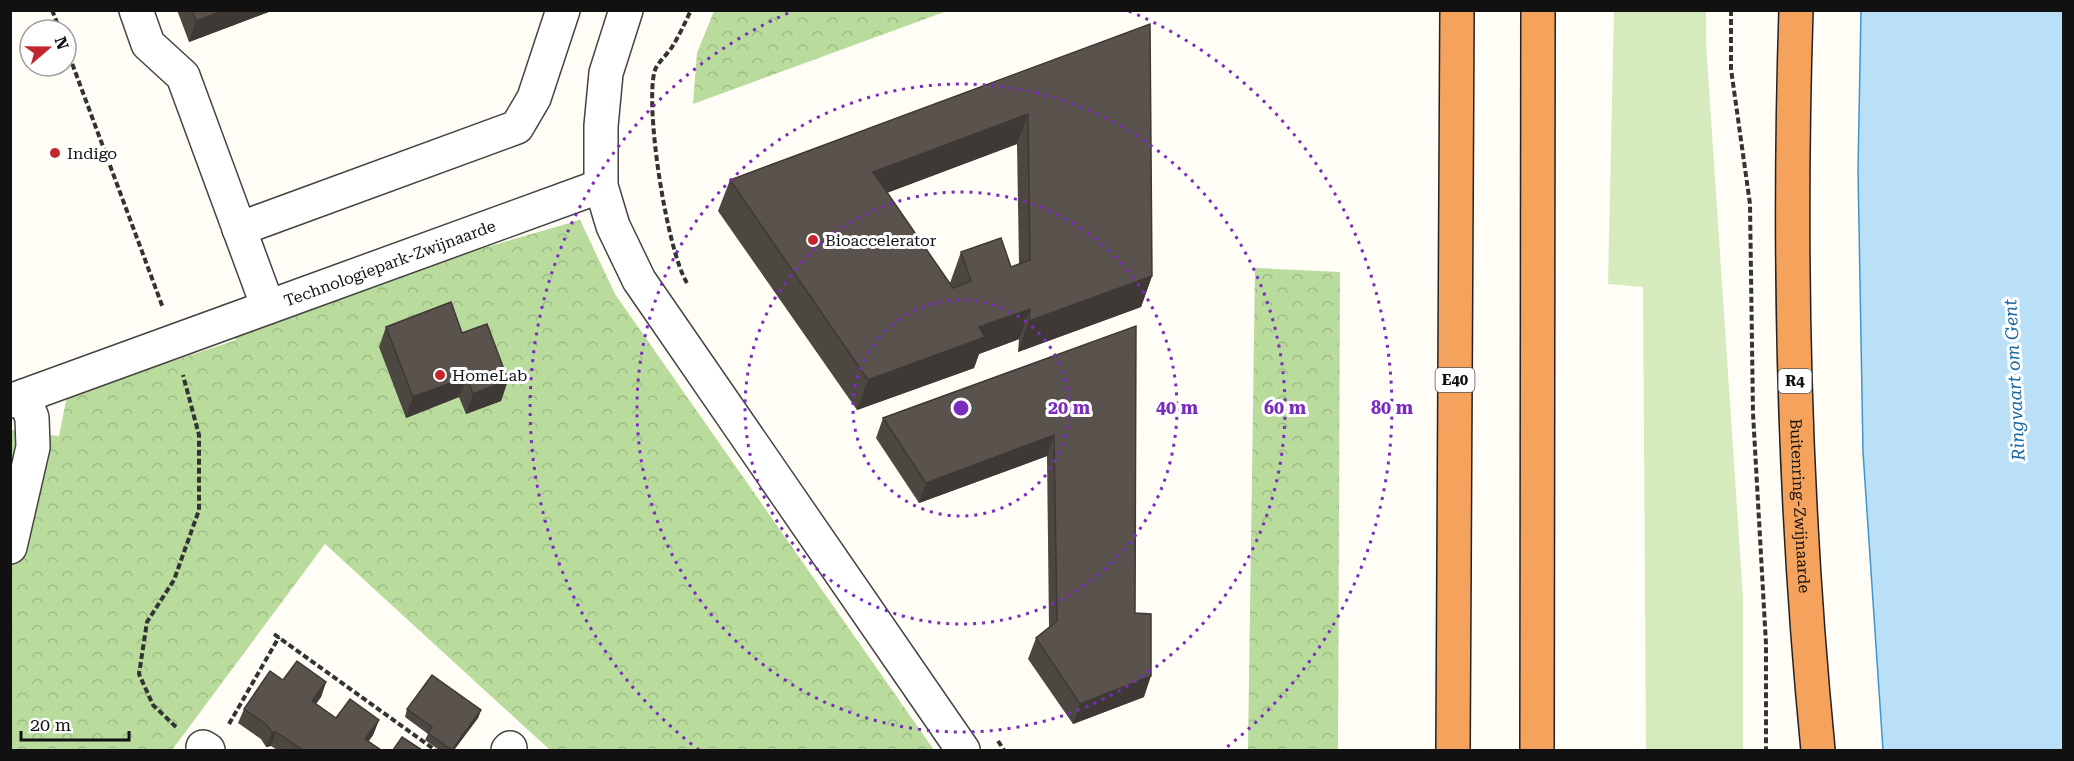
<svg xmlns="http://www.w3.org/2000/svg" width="2074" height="761" font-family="'Roboto Serif',serif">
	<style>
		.grass { fill: #d5ebbd }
		.forest { fill: url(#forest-crowns) }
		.water { fill: #b9e0f7; stroke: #3f96cf; stroke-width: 1.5 }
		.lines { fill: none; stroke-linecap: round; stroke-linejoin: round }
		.minor-casing { stroke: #444; stroke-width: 36 }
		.highway-casing { stroke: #222; stroke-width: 36 }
		.path { stroke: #333; stroke-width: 4; stroke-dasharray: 6 3; stroke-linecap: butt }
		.minor { stroke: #fff; stroke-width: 33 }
		.highway { stroke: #f5a25d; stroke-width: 33 }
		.wall { fill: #4d4742; fill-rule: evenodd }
		.shaded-wall { fill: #3f3936 }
		.building { fill: #5a524d; stroke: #3f3936; stroke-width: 1.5; fill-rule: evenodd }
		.ring { fill: none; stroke: #7b2cbf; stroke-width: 3; stroke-dasharray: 3 6 }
		.poi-dot { fill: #c4262e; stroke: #fff; stroke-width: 2 }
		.labels { text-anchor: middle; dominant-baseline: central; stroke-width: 6; stroke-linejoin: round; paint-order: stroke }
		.shield { fill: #fff; stroke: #585858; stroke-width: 1.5 }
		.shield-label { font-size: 15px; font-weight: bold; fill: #111 }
		.poi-label { font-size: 16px; fill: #111; stroke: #fff; text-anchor: start }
		.street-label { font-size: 16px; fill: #111; stroke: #fff }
		.water-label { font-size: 18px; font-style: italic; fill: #1768a6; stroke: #fff }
		.centre { fill: #7b2cbf; stroke: #fff; stroke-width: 3 }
		.ring-label { font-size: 18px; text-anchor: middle; font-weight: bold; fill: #7b2cbf; stroke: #fff; stroke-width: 6; stroke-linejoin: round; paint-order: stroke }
	</style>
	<defs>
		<pattern id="forest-crowns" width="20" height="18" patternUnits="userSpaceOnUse" patternTransform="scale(1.5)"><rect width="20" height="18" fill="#b9dc9c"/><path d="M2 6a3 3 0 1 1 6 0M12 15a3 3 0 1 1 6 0" fill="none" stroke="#9ebc85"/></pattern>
	</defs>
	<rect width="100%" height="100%" fill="#fffdf5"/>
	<path class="grass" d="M 1614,11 L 1706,11 L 1706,44 L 1743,598 L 1743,750 L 1646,750 L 1643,287 L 1608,284 Z"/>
	<path class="forest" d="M 714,11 L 714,10 L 947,11 L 693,104 L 697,53 Z
		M 580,220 L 615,294 L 934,750 L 550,750 L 325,544 L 172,750 L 11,750 L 11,430 L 59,436 L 67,396 L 236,340 L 228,322 Z
		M 1255,268 L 1340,272 L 1338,750 L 1248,750 Z"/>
	<path class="water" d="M 1861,11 L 2063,11 L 2063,750 L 1883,750 L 1863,452 L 1858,169 Z"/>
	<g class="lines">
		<g class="minor-casing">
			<g id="minor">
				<path d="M 136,10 L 148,44 L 183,76 L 268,307"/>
				<path d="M 626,10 L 606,73 L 601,126 L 601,186 L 613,226 L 639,280 L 963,750"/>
				<path d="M 239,229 L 517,127 L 534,98 L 563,10"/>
				<path id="s1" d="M 10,401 L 601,186"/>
				<path d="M 10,547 L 33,447 L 32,418 L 24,396"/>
				<path d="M 203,747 L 208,750"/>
				<path d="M 508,750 L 510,748"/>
			</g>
		</g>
		<g class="highway-casing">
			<g id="highway">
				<path id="s2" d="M 1796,10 C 1788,257 1794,505 1818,750"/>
				<path d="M 1453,750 L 1457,10"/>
				<path d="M 1537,750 L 1538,10"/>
			</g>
		</g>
		<path class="path" d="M 52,10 L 60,30
			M 1731,10 L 1731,69 L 1750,204 L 1753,413 L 1766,644 L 1766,750
			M 66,47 L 163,308
			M 687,283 C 667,251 644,105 655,70 C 658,62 667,55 672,47 C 679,36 685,23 691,10
			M 274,634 L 435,750
			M 229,724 L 279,637
			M 176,727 L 153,705 L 139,674 L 147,622 L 174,580 L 199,510 L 199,435 L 183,375
			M 998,741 L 1004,750"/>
		<use href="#minor" class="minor"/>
		<use href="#highway" class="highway"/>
	</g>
	<path class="wall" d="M 177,10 L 274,10 L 189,42 Z
		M 1150,24 L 1152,276 L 1141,307 L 1018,352 L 1019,339 L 979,354 L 974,368 L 857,410 L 718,211 L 730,180 ZM 1017,144 L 1019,264 L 1011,267 L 961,252 L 950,283 L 887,193 Z
		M 1136,326 L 1135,613 L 1144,697 L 1073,724 L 1028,659 L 1036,638 L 1049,627 L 1047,456 L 919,503 L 876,438 L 883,418 Z
		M 386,327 L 462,333 L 508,380 L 501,401 L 466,414 L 459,397 L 406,418 L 379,347 Z
		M 283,680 L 326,682 L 321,697 L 316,704 L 336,718 L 379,720 L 373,735 L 368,742 L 381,750 L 277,750 L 271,746 L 266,747 L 261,739 L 238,723 L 244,709 Z
		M 407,709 L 481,710 L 478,718 L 454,750 L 439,750 L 425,740 L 428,734 L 405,717 Z"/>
	<path class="shaded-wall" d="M 225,10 L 274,10 L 189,42 L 196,21 Z
		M 1028,114 L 1017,144 L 862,202 L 873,172 Z
		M 1152,276 L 1141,307 L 1018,352 L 1029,321 Z
		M 1030,309 L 1019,339 L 979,354 L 974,368 L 857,410 L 868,380 L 979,327 Z
		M 467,377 L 459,397 L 406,418 L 413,397 Z
		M 508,380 L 501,401 L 466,414 L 473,394 Z
		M 1054,435 L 1047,456 L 919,503 L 926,483 Z
		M 1151,676 L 1144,697 L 1073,724 L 1080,704 Z
		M 326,682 L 321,697 L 307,716 L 312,701 Z
		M 481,710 L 478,718 L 454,750 L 451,750 Z
		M 379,720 L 373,735 L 362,750 L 365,739 Z
		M 272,732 L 276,732 L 271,746 L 266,747 Z"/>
	<path class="building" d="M 192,10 L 225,10 L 196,21 Z
		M 1150,24 L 1152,276 L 1029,321 L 1030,309 L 979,327 L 985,337 L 868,380 L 730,180 ZM 1028,114 L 1030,260 L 1011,267 L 1001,238 L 961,252 L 971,281 L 953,288 L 873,172 Z
		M 451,302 L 462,333 L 487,324 L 508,380 L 473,394 L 467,377 L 413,397 L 386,327 Z
		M 1136,326 L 1135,613 L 1151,614 L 1151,676 L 1080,704 L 1036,638 L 1057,621 L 1054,435 L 926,483 L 883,418 Z
		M 297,661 L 326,682 L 312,701 L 336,718 L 350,699 L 379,720 L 365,739 L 381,750 L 303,750 L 276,732 L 272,732 L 266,724 L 244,709 L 270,671 L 283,680 Z
		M 432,675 L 481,710 L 452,750 L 428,733 L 432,727 L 407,709 Z
		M 402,737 L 422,750 L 393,750 Z"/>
	<g class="ring">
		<circle cx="961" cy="408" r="108"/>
		<circle cx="961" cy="408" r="216"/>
		<circle cx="961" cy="408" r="324"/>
		<path d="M699 750A431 431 0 0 1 793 11M1129 11A431 431 0 0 1 1223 750"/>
	</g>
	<g class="poi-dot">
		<circle cx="55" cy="153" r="6"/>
		<circle cx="813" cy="240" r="6"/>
		<circle cx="440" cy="375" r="6"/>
	</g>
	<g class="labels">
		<g class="shield">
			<rect x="1435.5" y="368" width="39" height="24" rx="4.5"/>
			<rect x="1778.5" y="369" width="33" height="24" rx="4.5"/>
		</g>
		<g class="shield-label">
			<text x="1455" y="380">E40</text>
			<text x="1795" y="381">R4</text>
		</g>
		<g class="poi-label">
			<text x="67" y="153">Indigo</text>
			<text x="825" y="240">Bioaccelerator</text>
			<text x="452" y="375">HomeLab</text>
		</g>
		<g class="street-label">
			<text stroke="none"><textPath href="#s1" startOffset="404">Technologiepark-Zwijnaarde</textPath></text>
			<text stroke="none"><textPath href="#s2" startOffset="496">Buitenring-Zwijnaarde</textPath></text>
		</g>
		<g class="water-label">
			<text transform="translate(2014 380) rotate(-93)">Ringvaart om Gent</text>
		</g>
	</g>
	<circle cx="961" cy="408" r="9" class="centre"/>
	<g class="ring-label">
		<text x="1069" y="414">20 m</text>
		<text x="1177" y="414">40 m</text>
		<text x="1285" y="414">60 m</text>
		<text x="1392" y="414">80 m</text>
	</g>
	<rect width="2074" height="761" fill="none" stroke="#111111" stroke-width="24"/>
	<g transform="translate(48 48) rotate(70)"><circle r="28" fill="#ffffff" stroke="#a0a0a0" stroke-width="1.5"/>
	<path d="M0-4.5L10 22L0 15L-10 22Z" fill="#c4262e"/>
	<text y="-9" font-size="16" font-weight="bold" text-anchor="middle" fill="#111111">N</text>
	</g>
	<path d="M21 731v9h108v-9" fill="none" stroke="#111111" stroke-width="3"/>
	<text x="30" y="731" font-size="18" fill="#111111" stroke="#ffffff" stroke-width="4.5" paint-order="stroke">20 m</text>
</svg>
